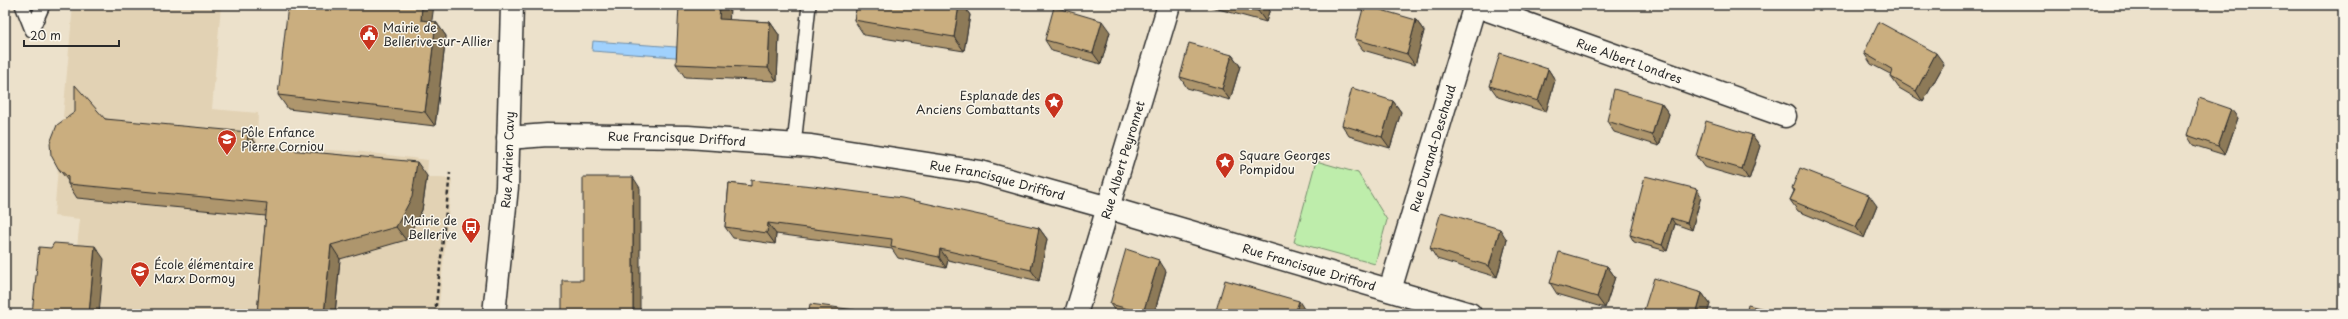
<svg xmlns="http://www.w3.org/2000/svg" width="2348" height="319" font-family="'Playpen Sans',sans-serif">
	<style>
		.built { fill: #e2d2b4 }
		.green { fill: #beedab; stroke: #748c6b }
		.water { fill: #a0d1fd; stroke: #718fa9 }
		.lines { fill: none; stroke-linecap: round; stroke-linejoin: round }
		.lane-casing { stroke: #2b2b2b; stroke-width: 16 }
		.street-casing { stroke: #2b2b2b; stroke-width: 25 }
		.secondary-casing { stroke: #2b2b2b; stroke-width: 25 }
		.path { stroke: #2b2b2b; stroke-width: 2.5; stroke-dasharray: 4 3; stroke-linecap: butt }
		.lane { stroke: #fbf7ec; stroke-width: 13 }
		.street { stroke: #fbf7ec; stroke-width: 22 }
		.secondary { stroke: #fbf7ec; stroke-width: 22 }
		.wall { fill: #ae966d; stroke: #2b2b2b }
		.shaded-wall { fill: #8d7a59; stroke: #2b2b2b }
		.building { fill: #caae7f; stroke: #2b2b2b }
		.labels { text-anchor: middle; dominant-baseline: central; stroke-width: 3; stroke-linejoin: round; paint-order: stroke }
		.poi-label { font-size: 12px; fill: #2b2b2b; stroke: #fbf7ec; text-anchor: start }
		.street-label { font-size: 12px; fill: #2b2b2b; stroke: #fbf7ec }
	</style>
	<rect width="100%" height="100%" fill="#ece1cb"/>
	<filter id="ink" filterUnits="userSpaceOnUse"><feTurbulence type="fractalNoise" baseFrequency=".025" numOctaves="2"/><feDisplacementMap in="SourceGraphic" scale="8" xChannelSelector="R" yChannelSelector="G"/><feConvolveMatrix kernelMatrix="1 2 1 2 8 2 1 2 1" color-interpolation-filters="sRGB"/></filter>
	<g filter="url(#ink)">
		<path class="built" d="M 73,5 L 221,5 L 212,109 L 258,113 L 257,146 L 363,152 L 428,160 L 427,177 L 452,179 L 438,314 L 43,314 L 76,257 L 80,219 L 54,216 L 58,167 L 65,126 L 66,118 L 63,117 Z"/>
		<path class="green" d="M 1316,161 L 1358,173 L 1387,220 L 1375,264 L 1294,242 Z"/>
		<path class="water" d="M 593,41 L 690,48 L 689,58 L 592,51 Z"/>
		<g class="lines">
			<g class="lane-casing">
				<path id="lane" d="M 22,5 L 32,30
					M 32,30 L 43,5
					M 794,145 L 809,5"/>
			</g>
			<g class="street-casing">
				<g id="street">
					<path id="s1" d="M 1474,5 L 1785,116"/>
					<path id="s2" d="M 508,138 L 547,135 L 688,137 L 811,146 L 980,172 L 1109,208 L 1470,314"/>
					<path id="s3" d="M 1390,290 L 1475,5"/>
					<path id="s4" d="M 1076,314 L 1169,5"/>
				</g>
			</g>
			<g class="secondary-casing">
				<g id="secondary">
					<path id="s5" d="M 494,314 L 507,187 L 512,5"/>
				</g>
			</g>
			<path class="path" d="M 435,314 L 450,173"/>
			<use href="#lane" class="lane"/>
			<use href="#street" class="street"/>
			<use href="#secondary" class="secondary"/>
		</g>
		<path class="wall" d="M 730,5 L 729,20 L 770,22 L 779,35 L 777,81 L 685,77 L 676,64 Z
			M 857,5 L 963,5 L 970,15 L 964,51 L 864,35 L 854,20 Z
			M 1209,5 L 1271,5 L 1266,22 L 1211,7 Z
			M 1416,20 L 1424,31 L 1415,65 L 1363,50 L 1355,39 Z
			M 432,21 L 436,22 L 446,36 L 435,126 L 288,109 L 278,95 Z
			M 1110,32 L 1101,64 L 1052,51 L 1045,40 Z
			M 1864,53 L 1944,64 L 1923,102 L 1899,88 L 1891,77 L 1892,75 L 1871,64 Z
			M 1232,55 L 1240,66 L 1230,100 L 1187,88 L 1180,77 Z
			M 1548,69 L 1555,80 L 1546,112 L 1498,97 L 1490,86 Z
			M 1393,101 L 1401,112 L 1390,148 L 1349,136 L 1342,125 Z
			M 1661,103 L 1669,114 L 1659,146 L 1614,132 L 1607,121 Z
			M 75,112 L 105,119 L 258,146 L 257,147 L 427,176 L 422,210 L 406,240 L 340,259 L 335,314 L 257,314 L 266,216 L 77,198 L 68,184 L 68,181 L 58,168 Z
			M 2238,118 L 2225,155 L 2193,145 L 2187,135 Z
			M 1752,135 L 1760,146 L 1749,180 L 1704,167 L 1696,156 Z
			M 729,183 L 1039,228 L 1047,239 L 1039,281 L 948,260 L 946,268 L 898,258 L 892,249 L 776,234 L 775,244 L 733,238 L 725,227 Z
			M 1792,188 L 1877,206 L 1864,238 L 1798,211 L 1790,200 L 1794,191 Z
			M 1701,196 L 1692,230 L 1675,224 L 1667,251 L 1634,242 L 1630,235 Z
			M 1507,240 L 1497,277 L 1437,259 L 1430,248 Z
			M 1607,266 L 1615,277 L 1605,308 L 1557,294 L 1550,283 Z
			M 1166,271 L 1154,314 L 1117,314 L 1110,304 Z
			M 1702,293 L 1710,304 L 1707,314 L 1647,314 L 1644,310 Z"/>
		<path class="shaded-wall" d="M 422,5 L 434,5 L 430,34 L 421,20 Z
			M 720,5 L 730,5 L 729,32 L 719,19 Z
			M 959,5 L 963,5 L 970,15 L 964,51 L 954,37 Z
			M 1260,5 L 1271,5 L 1266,22 L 1258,11 Z
			M 1416,20 L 1424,31 L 1415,65 L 1407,54 Z
			M 1102,21 L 1110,32 L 1101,64 L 1093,53 Z
			M 436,22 L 446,36 L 435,126 L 425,112 Z
			M 770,22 L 779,35 L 777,81 L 768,68 Z
			M 1936,53 L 1944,64 L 1923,102 L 1916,91 Z
			M 1232,55 L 1240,66 L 1230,100 L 1222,89 Z
			M 1548,69 L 1555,80 L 1546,112 L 1538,101 Z
			M 1393,101 L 1401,112 L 1390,148 L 1382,137 Z
			M 1661,103 L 1669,114 L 1659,146 L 1652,135 Z
			M 2231,109 L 2238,118 L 2225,155 L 2218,146 Z
			M 248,132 L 258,146 L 256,159 L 247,146 Z
			M 1752,135 L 1760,146 L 1749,180 L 1742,169 Z
			M 417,162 L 427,176 L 422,210 L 406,240 L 396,227 Z
			M 633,177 L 640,188 L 640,314 L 633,314 Z
			M 1697,189 L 1701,196 L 1692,230 L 1687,223 Z
			M 1869,195 L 1877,206 L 1864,238 L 1856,227 Z
			M 1671,218 L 1675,224 L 1667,251 L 1662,245 Z
			M 768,223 L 776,234 L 775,244 L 767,233 Z
			M 1039,228 L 1047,239 L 1039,281 L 1031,270 Z
			M 1500,229 L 1507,240 L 1497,277 L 1489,266 Z
			M 331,245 L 340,259 L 335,314 L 324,314 Z
			M 95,246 L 104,259 L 99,314 L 89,314 Z
			M 940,249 L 948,260 L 946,268 L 939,257 Z
			M 1159,260 L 1166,271 L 1154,314 L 1144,314 L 1143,313 Z
			M 1607,266 L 1615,277 L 1605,308 L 1597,297 Z
			M 1702,293 L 1710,304 L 1707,314 L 1696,314 Z
			M 1299,301 L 1306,312 L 1306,314 L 1295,314 Z"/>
		<path class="building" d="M 288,5 L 422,5 L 421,20 L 436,22 L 425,112 L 278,95 Z
			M 679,5 L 720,5 L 719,19 L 770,22 L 768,68 L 676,64 Z
			M 857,5 L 959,5 L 954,37 L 854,20 Z
			M 1236,5 L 1260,5 L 1258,11 Z
			M 1364,5 L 1416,20 L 1407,54 L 1355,39 Z
			M 1054,7 L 1102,21 L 1093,53 L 1045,40 Z
			M 1879,22 L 1936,53 L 1916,91 L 1891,77 L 1893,70 L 1864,53 Z
			M 1189,43 L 1232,55 L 1222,89 L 1180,77 Z
			M 1500,53 L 1548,69 L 1538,101 L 1490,86 Z
			M 75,85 L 105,119 L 248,132 L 247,146 L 417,162 L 412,197 L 396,227 L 331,245 L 324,314 L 257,314 L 267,203 L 68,184 L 68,177 L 58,168 L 51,155 L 50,143 L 57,125 L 75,112 Z
			M 1352,88 L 1393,101 L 1382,137 L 1342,125 Z
			M 1614,89 L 1661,103 L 1652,135 L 1607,121 Z
			M 2199,98 L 2231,109 L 2218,146 L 2187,135 Z
			M 1706,121 L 1752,135 L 1742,169 L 1696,156 Z
			M 1800,168 L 1869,195 L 1856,227 L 1790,200 L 1795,190 L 1792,188 Z
			M 1645,176 L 1697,189 L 1687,223 L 1671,218 L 1662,245 L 1630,235 Z
			M 583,177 L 633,177 L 633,314 L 562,314 L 562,280 L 583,280 Z
			M 751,180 L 813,186 L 902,198 L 1039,228 L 1031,270 L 940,249 L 939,257 L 891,247 L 892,239 L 768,223 L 767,233 L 725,227 L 729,183 L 751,186 Z
			M 1441,212 L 1500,229 L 1489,266 L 1430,248 Z
			M 54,243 L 95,246 L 89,314 L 32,314 L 39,247 L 51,248 Z
			M 1126,249 L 1159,260 L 1143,313 L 1110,304 Z
			M 1559,252 L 1607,266 L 1597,297 L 1550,283 Z
			M 1654,278 L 1702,293 L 1696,314 L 1656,314 L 1644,310 Z
			M 1225,280 L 1299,301 L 1295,314 L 1215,314 Z
			M 810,304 L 855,310 L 855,314 L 808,314 Z
			M 1748,305 L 1784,314 L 1746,314 Z"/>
	</g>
	<defs>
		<g id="civic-pin" transform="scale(1)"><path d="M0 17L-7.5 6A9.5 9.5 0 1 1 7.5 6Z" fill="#c8321e" stroke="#fbf7ec"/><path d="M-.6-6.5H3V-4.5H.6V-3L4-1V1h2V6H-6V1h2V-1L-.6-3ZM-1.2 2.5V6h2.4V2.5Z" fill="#fff"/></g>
		<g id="sight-pin" transform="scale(1)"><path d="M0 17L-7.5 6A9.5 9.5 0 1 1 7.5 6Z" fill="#c8321e" stroke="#fbf7ec"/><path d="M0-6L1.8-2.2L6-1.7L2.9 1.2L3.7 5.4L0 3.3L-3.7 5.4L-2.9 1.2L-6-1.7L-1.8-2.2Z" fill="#fff"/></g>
		<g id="school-pin" transform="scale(1)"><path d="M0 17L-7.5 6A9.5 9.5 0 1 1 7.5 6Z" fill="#c8321e" stroke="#fbf7ec"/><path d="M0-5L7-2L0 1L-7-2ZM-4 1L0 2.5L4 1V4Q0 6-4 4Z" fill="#fff"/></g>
		<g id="bus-pin" transform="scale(1)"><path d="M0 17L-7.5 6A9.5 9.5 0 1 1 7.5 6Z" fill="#c8321e" stroke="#fbf7ec"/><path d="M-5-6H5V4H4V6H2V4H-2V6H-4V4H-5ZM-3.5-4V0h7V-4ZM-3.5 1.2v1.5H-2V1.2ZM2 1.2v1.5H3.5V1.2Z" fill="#fff"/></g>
	</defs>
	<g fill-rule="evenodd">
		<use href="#civic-pin" x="369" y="34"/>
		<use href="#sight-pin" x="1054" y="102"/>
		<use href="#school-pin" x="227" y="139"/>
		<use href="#sight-pin" x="1225" y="162"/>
		<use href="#bus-pin" x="471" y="227"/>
		<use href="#school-pin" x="140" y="271"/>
	</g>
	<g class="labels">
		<g class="poi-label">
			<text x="383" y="27">Mairie de<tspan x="383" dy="14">Bellerive-sur-Allier</tspan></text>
			<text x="1040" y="95" text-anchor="end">Esplanade des<tspan x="1040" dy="14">Anciens Combattants</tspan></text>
			<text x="241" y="132">Pôle Enfance<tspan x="241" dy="14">Pierre Corniou</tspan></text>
			<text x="1239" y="155">Square Georges<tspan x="1239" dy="14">Pompidou</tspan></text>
			<text x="457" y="220" text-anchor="end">Mairie de<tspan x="457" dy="14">Bellerive</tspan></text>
			<text x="154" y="264">École élémentaire<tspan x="154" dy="14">Marx Dormoy</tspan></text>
		</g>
		<g class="street-label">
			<text stroke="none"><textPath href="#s1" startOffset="165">Rue Albert Londres</textPath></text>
			<text stroke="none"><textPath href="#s2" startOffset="169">Rue Francisque Drifford</textPath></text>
			<text stroke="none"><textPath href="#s3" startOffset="148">Rue Durand-Deschaud</textPath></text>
			<text stroke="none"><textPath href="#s5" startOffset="155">Rue Adrien Cavy</textPath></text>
			<text stroke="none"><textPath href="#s4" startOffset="161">Rue Albert Peyronnet</textPath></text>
			<text stroke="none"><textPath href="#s2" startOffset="493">Rue Francisque Drifford</textPath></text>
			<text stroke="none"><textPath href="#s2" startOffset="817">Rue Francisque Drifford</textPath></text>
		</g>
	</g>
	<rect width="2348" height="319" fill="none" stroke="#fbf7ec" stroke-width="20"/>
	<rect x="10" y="10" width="2328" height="299" fill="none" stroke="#2b2b2b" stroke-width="1.5" filter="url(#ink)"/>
	<path d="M24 40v6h95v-6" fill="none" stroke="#2b2b2b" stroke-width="2"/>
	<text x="30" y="40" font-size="12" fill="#2b2b2b" stroke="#fbf7ec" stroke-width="3" paint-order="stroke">20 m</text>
</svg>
